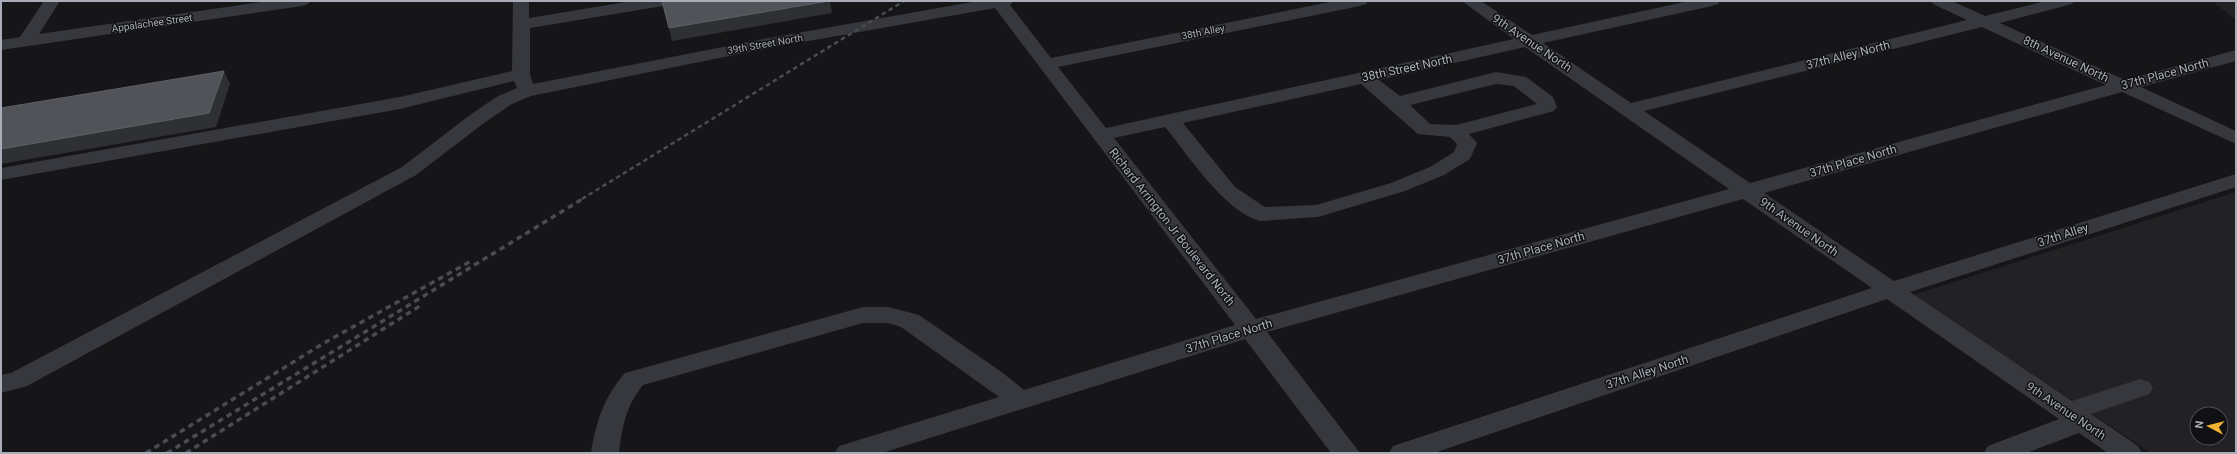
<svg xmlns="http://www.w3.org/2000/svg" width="2237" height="454" font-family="Roboto,sans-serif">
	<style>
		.built { fill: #222225; fill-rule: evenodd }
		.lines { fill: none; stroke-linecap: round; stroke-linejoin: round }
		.minor { fill: #37383d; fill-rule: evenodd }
		.rail-far1 { stroke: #4a4c52; stroke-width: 2.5; stroke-dasharray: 4.5 3.5; stroke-linecap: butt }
		.rail { stroke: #4a4c52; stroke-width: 3.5; stroke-dasharray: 5.5 4.5; stroke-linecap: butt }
		.shaded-wall { fill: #2f3033 }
		.building { fill: #525359; stroke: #5f6168 }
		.labels { text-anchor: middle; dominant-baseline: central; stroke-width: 3; stroke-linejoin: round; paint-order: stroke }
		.far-street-label { font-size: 10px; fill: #a8adb8; stroke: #111113 }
		.street-label { font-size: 12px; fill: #a8adb8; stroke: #111113 }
	</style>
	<rect width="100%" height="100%" fill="#161618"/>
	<path class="built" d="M 2212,1 L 2236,1 L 2236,20 Z
		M 2236,192 L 2236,453 L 2151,453 L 1913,295 ZM 2197,414 L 2221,414 L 2221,438 L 2197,438 Z"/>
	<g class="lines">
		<path class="minor" d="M 44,1 L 60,1 L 39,34 L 268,1 L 310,1 L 308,4 L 302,6 L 1,50 L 1,40 L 20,37 Z
			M 513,1 L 529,1 L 529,18 L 632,1 L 671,1 L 669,4 L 663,6 L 530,28 L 530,74 L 533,84 L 769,38 L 978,1 L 1014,1 L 1010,5 L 1051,58 L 1335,1 L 1368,1 L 1366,4 L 1360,6 L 1058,67 L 1106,128 L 1514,39 L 1462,1 L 1481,1 L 1532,35 L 1689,1 L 1720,1 L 1718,4 L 1712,6 L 1543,43 L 1631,103 L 1967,20 L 1933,4 L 1931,1 L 1952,1 L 1985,16 L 2046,1 L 2074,1 L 2072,4 L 2000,23 L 2125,80 L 2236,50 L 2236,61 L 2141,87 L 2236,131 L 2236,144 L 2122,92 L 1764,193 L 1894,281 L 2236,174 L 2236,187 L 1910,292 L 2072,401 L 2140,379 L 2149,382 L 2153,388 L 2149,394 L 2091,414 L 2138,446 L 2142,453 L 2108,453 L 2079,433 L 2026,453 L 1984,453 L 1988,446 L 2059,419 L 1887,299 L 1434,453 L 1389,453 L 1393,446 L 1872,288 L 1743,199 L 1267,332 L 1360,453 L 1331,453 L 1245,339 L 882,453 L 835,453 L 839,446 L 999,397 L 901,327 L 888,323 L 863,323 L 643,385 C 626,406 622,427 619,453 L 591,453 C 596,422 604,397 625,373 L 863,307 L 888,307 L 919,315 L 1003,373 L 1024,390 L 1235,325 L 995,8 L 769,48 L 531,96 L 512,104 L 484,123 L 416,175 L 27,386 L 1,393 L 1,375 L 11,373 L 402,167 L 470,115 L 498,96 L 517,88 L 514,81 L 400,109 L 1,180 L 1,168 L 400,97 L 512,71 ZM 1982,27 L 2106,85 L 1750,183 L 1644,111 ZM 1525,47 L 1729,189 L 1256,319 L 1114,138 L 1165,127 C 1188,155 1225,212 1260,221 L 1318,217 L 1405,191 L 1444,175 L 1470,159 L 1477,143 L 1469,134 L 1554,111 L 1557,107 L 1553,97 L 1526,77 L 1496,72 L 1400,96 L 1379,80 ZM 1361,84 L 1418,134 L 1450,137 L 1457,144 L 1454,152 L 1430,167 L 1391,183 L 1316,205 L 1265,207 L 1235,187 L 1183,123 ZM 1496,84 L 1514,86 L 1537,104 L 1456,125 L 1430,124 L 1410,105 Z"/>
		<path class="rail-far1" d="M 582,199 L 904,1"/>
		<path class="rail" d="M 146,453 L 324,343 L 473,260
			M 167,453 L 584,198
			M 186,453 L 423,304"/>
	</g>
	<path class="shaded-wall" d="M 830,1 L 832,13 L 672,41 L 669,28 Z
		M 224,71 L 230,84 L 216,127 L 1,164 L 1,149 Z"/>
	<path class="building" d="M 662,1 L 829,1 L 669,28 Z
		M 224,71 L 209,113 L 1,149 L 1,108 Z"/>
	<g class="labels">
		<g class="far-street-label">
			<text transform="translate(152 23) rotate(-8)">Appalachee Street</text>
			<text transform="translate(1203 32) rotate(-11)">38th Alley</text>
			<text transform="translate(765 44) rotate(-10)">39th Street North</text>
		</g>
		<g class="street-label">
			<text transform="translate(1532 43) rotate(34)">9th Avenue North</text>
			<text transform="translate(1848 55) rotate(-14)">37th Alley North</text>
			<text transform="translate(2066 59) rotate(25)">8th Avenue North</text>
			<text transform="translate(1407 68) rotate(-12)">38th Street North</text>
			<text transform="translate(2165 74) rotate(-15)">37th Place North</text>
			<text transform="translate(1853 161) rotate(-16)">37th Place North</text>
			<text transform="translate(1172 227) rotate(52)">Richard Arrington Jr Boulevard North</text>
			<text transform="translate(1799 227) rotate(35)">9th Avenue North</text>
			<text transform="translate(2063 235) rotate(-18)">37th Alley</text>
			<text transform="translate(1541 248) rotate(-16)">37th Place North</text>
			<text transform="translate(1229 336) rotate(-17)">37th Place North</text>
			<text transform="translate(1647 372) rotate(-18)">37th Alley North</text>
			<text transform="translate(2066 411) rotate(34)">9th Avenue North</text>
		</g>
	</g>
	<rect width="2237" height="454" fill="none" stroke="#a8adb8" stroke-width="4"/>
	<g transform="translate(2209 426) rotate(277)"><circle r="19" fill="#111113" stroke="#4d4f55"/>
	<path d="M0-3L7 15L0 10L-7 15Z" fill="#f2b134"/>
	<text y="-6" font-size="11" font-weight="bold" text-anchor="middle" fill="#a8adb8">N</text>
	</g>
</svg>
